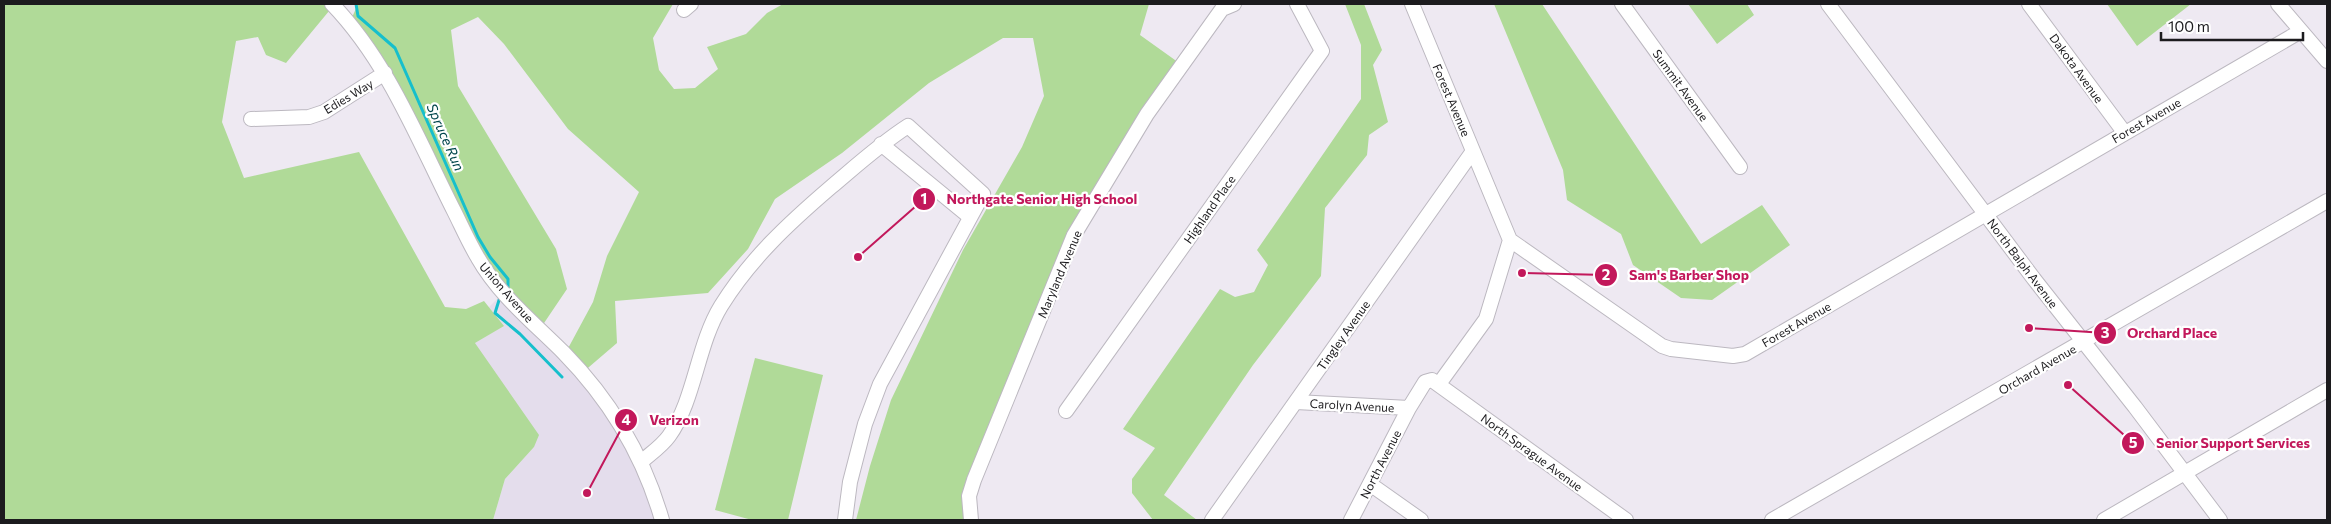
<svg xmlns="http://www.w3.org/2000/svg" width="2331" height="524" font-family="Commissioner,sans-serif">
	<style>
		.built { fill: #e4ddec }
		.green { fill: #b0da98 }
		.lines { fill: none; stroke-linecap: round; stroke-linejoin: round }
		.stream { stroke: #16bfcc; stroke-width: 3 }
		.minor-casing { stroke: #bcb8c0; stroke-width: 16 }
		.minor { stroke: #fff; stroke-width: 14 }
		.labels { text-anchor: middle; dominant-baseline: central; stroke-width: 4.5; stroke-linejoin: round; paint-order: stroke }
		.street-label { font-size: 12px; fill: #1c1b1e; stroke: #fff }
		.water-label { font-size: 14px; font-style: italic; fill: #01464c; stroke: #fff }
		.leader { fill: none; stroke: #c2185b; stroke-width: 2 }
		.callout-dot { fill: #c2185b; stroke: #fff; stroke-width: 2 }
		.mark-label { font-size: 15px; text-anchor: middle; font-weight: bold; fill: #fff }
		.callout-label { font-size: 14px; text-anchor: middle; font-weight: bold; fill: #c2185b; stroke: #fff; stroke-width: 4.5; stroke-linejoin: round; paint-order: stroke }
	</style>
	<rect width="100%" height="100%" fill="#eee9f2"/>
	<path class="built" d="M 504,292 L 606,403 L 662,520 L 493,520 L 505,479 L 534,447 L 475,343 L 503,326 L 489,307 Z"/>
	<path class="green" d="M 4,4 L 332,4 L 334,5 L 286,63 L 266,55 L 258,37 L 236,41 L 222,122 L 244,178 L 359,152 L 445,307 L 466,309 L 484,301 L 504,326 L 475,343 L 539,435 L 534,447 L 505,479 L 493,520 L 4,520 Z
		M 358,4 L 673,4 L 653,38 L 659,70 L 674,89 L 695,88 L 718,69 L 707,47 L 746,34 L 767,13 L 783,4 L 1149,4 L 1140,35 L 1182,65 L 1074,235 L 983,461 L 968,520 L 856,520 L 870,466 L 891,400 L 963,250 L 1022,147 L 1044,96 L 1033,38 L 1003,38 L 929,83 L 842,153 L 775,199 L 748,249 L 708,293 L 615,301 L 617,343 L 582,373 L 565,354 L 593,302 L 607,256 L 639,192 L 568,129 L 504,44 L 478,17 L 451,30 L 458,86 L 556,249 L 567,289 L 540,329 L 504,292 L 350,22 Z
		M 1345,4 L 1364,4 L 1382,50 L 1373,65 L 1388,122 L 1369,135 L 1367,155 L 1325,208 L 1321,276 L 1253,365 L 1164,495 L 1197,520 L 1153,520 L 1132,493 L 1132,479 L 1155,448 L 1123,429 L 1220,289 L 1235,297 L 1254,292 L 1268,265 L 1257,250 L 1361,99 L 1361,45 Z
		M 1494,4 L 1542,4 L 1701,244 L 1762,205 L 1790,245 L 1712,300 L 1681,298 L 1633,265 L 1621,234 L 1567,200 L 1563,170 Z
		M 1688,4 L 1747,4 L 1754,15 L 1717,44 Z
		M 2107,4 L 2191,4 L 2137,46 Z
		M 755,358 L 823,375 L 788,520 L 752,520 L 715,510 Z"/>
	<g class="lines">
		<path class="stream" d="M 356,4 L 358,16 L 395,48 L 478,237 L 490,257 L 508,279 L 508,287
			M 500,297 L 495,313 L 520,334 L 562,377"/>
		<g class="minor-casing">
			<path id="minor" d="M 332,4 C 388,62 418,140 454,211 C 462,227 469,243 478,258 C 499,295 534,323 564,353 C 610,400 644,457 662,520
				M 1412,4 L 1510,240 L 1662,346 L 1671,349 L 1733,356 L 1745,354 L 2301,31
				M 1622,4 L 1740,167
				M 1828,4 L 2034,279 L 2135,407 L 2220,520
				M 2029,4 L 2124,132
				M 2278,4 L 2327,61
				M 684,10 L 691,4
				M 251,119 L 309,117 L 324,112 L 385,73
				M 881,144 L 970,217
				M 1439,384 L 1486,319 L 1510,240
				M 1296,402 L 1409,408 L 1425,382 L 1432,380 L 1626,520
				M 1066,411 L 1322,51 L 1297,4
				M 641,462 C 650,454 662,446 669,436 C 695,400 697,345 721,306 C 750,259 789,223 831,187 C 856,166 880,144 908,126 L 983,194 L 880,384 L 865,424 L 850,482 L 845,520
				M 1370,484 L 1421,520
				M 971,520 L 969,496 L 974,480 L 1074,235 L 1147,114 L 1222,9 L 1234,4
				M 1212,520 L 1473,151
				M 1351,520 L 1409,408
				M 1772,520 L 2327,201
				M 2104,520 L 2327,390"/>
		</g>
		<use href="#minor" class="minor"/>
	</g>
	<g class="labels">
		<g class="street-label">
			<text transform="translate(2077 68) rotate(54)">Dakota Avenue</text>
			<text transform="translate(1681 85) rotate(54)">Summit Avenue</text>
			<text transform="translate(348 96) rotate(-31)">Edies Way</text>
			<text transform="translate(1452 100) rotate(67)">Forest Avenue</text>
			<text transform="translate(2146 120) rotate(-30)">Forest Avenue</text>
			<text transform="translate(1209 209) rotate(-55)">Highland Place</text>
			<text transform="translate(2023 263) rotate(53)">North Balph Avenue</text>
			<text transform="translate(1059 274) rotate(-67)">Maryland Avenue</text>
			<text transform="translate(507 292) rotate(49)">Union Avenue</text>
			<text transform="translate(1796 324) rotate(-30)">Forest Avenue</text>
			<text transform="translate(1343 335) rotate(-55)">Tingley Avenue</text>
			<text transform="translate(2037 369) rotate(-30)">Orchard Avenue</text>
			<text transform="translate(1352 405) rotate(3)">Carolyn Avenue</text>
			<text transform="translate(1532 452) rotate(36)">North Sprague Avenue</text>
			<text transform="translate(1380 464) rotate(-63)">North Avenue</text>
		</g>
		<g class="water-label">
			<text transform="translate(446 137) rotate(66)">Spruce Run</text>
		</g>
	</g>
	<path class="leader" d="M858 257L924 199M1522 273L1606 275M2029 328L2105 333M587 493L626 420M2068 385L2133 443"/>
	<g class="callout-dot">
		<circle cx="858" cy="257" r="5"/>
		<circle cx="1522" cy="273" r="5"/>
		<circle cx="2029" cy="328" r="5"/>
		<circle cx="587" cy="493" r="5"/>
		<circle cx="2068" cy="385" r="5"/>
		<circle cx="924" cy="199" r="12"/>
		<circle cx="1606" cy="275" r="12"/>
		<circle cx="2105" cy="333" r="12"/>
		<circle cx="626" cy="420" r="12"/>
		<circle cx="2133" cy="443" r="12"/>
	</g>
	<g class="mark-label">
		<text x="924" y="204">1</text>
		<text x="1606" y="280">2</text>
		<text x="2105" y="338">3</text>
		<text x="626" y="425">4</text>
		<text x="2133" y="448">5</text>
	</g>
	<g class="callout-label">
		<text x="1042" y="204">Northgate Senior High School</text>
		<text x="1689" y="280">Sam's Barber Shop</text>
		<text x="2172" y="338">Orchard Place</text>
		<text x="674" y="425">Verizon</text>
		<text x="2233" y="448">Senior Support Services</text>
	</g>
	<rect width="2331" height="524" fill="none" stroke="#1c1b1e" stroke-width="10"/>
	<path d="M2161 32v8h142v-8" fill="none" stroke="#1c1b1e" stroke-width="2.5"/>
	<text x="2168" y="32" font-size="15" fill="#1c1b1e" stroke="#ffffff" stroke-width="4" paint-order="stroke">100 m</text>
</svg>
